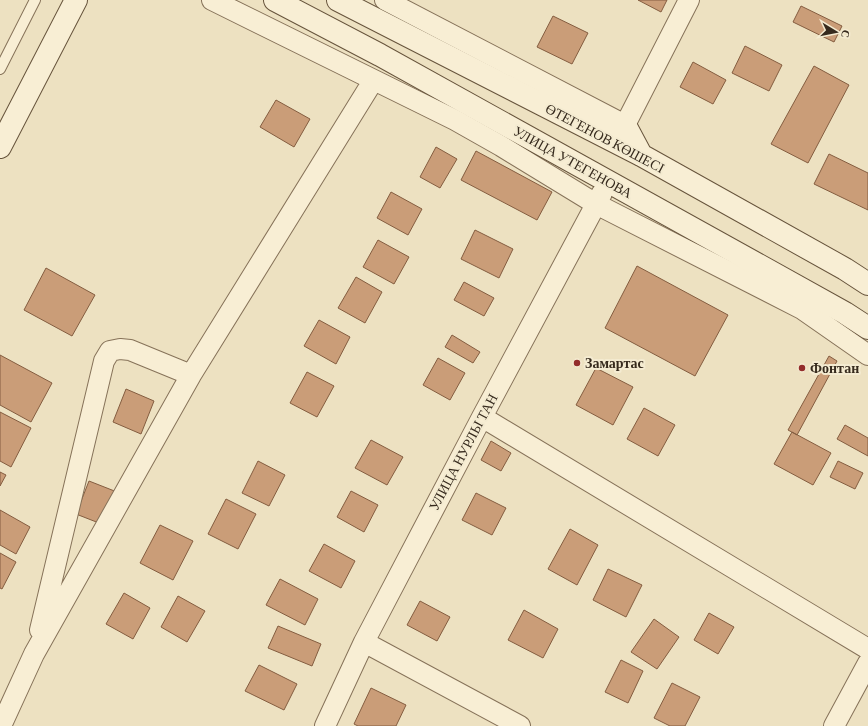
<svg xmlns="http://www.w3.org/2000/svg" width="868" height="726" font-family="'Crimson Pro',serif">
	<style>
		.building { fill: #ca9d78; stroke: #845d40 }
		.lines { fill: none; stroke-linecap: round; stroke-linejoin: round }
		.lane-casing { stroke: #867259; stroke-width: 12 }
		.street-casing { stroke: #867259; stroke-width: 22 }
		.secondary-casing { stroke: #67543c; stroke-width: 24 }
		.lane { stroke: #f8eed4; stroke-width: 10 }
		.street { stroke: #f8eed4; stroke-width: 20 }
		.secondary { stroke: #f8eed4; stroke-width: 22 }
		.poi-dot { fill: #932d2b; stroke: #f4ebd1; stroke-width: 1.5 }
		.labels { text-anchor: middle; dominant-baseline: central; stroke-width: 4; stroke-linejoin: round; paint-order: stroke }
		.street-label { font-size: 14px; fill: #362a1d; stroke: #f4ebd1 }
		.poi-label { font-size: 14px; font-weight: bold; fill: #362a1d; stroke: #f4ebd1; text-anchor: start }
	</style>
	<rect width="100%" height="100%" fill="#ede1c1"/>
	<path class="building" d="M 638,0 L 667,0 L 661,12 Z
		M 801,6 L 842,26 L 834,42 L 793,22 Z
		M 553,16 L 588,33 L 572,64 L 537,47 Z
		M 745,46 L 782,65 L 769,91 L 732,73 Z
		M 693,62 L 726,80 L 713,104 L 680,87 Z
		M 814,66 L 849,85 L 808,163 L 771,144 Z
		M 276,100 L 310,119 L 294,147 L 260,127 Z
		M 436,147 L 457,159 L 440,188 L 420,177 Z
		M 476,151 L 552,192 L 537,220 L 461,180 Z
		M 829,154 L 868,173 L 868,210 L 814,184 Z
		M 391,192 L 422,209 L 408,235 L 377,218 Z
		M 475,230 L 513,249 L 499,278 L 461,259 Z
		M 378,240 L 409,257 L 394,284 L 363,267 Z
		M 637,266 L 728,315 L 695,376 L 605,328 Z
		M 46,268 L 95,295 L 72,336 L 24,310 Z
		M 356,277 L 382,292 L 365,323 L 338,308 Z
		M 464,282 L 494,298 L 484,316 L 454,300 Z
		M 319,320 L 350,337 L 336,364 L 304,346 Z
		M 452,335 L 480,352 L 473,363 L 445,347 Z
		M 0,355 L 52,383 L 31,422 L 0,405 Z
		M 829,356 L 837,361 L 797,435 L 788,430 Z
		M 438,358 L 465,373 L 450,400 L 423,385 Z
		M 596,368 L 633,387 L 613,425 L 576,405 Z
		M 307,372 L 334,386 L 317,417 L 290,403 Z
		M 126,389 L 154,401 L 141,434 L 113,422 Z
		M 644,408 L 675,425 L 658,456 L 627,439 Z
		M 0,412 L 31,428 L 11,467 L 0,461 Z
		M 845,425 L 868,438 L 868,456 L 837,439 Z
		M 792,432 L 831,453 L 813,485 L 774,464 Z
		M 371,440 L 403,457 L 387,485 L 355,468 Z
		M 491,441 L 511,453 L 501,471 L 481,460 Z
		M 258,461 L 285,475 L 269,506 L 242,493 Z
		M 838,461 L 863,473 L 855,489 L 830,477 Z
		M 0,472 L 6,475 L 0,486 Z
		M 89,481 L 117,492 L 104,525 L 76,514 Z
		M 351,491 L 378,505 L 364,532 L 337,517 Z
		M 476,493 L 506,508 L 492,535 L 462,520 Z
		M 226,499 L 256,514 L 238,549 L 208,534 Z
		M 0,510 L 30,527 L 16,554 L 0,545 Z
		M 160,525 L 193,541 L 173,580 L 140,563 Z
		M 570,529 L 598,545 L 577,585 L 548,569 Z
		M 324,544 L 355,561 L 341,588 L 309,571 Z
		M 0,553 L 16,562 L 2,589 L 0,588 Z
		M 608,569 L 642,585 L 626,617 L 593,600 Z
		M 280,579 L 318,599 L 305,625 L 266,605 Z
		M 124,593 L 150,608 L 133,639 L 106,624 Z
		M 178,596 L 205,611 L 187,642 L 161,627 Z
		M 420,601 L 450,617 L 437,641 L 407,625 Z
		M 524,610 L 558,629 L 543,658 L 508,640 Z
		M 709,613 L 734,627 L 718,654 L 694,640 Z
		M 654,619 L 679,637 L 657,669 L 631,652 Z
		M 278,626 L 321,644 L 312,666 L 268,648 Z
		M 621,660 L 643,671 L 628,703 L 605,692 Z
		M 259,665 L 297,684 L 284,710 L 245,691 Z
		M 672,683 L 700,697 L 685,726 L 670,726 L 654,718 Z
		M 371,688 L 406,705 L 396,726 L 358,726 L 354,724 Z"/>
	<g class="lines">
		<g class="lane-casing">
			<path id="lane" d="M 0,69 L 35,0"/>
		</g>
		<g class="street-casing">
			<path id="street" d="M 212,0 L 455,120 L 501,146 L 596,204 L 802,309 L 868,355
				M 385,0 L 625,125 L 689,0
				M 482,417 L 868,649
				M 40,630 L 104,361 L 110,351 L 120,349 L 130,350 L 191,375
				M 364,642 L 520,726
				M 1,726 L 34,654 L 191,375 L 373,81
				M 325,726 L 364,642 L 482,417 L 602,193
				M 834,726 L 868,663"/>
		</g>
		<g class="secondary-casing">
			<path id="secondary" d="M 275,0 L 380,55 L 845,313 L 868,328
				M 338,0 L 641,155 L 845,269 L 868,284
				M 625,125 L 641,155
				M 0,147 L 76,0"/>
		</g>
		<use href="#lane" class="lane"/>
		<use href="#street" class="street"/>
		<use href="#secondary" class="secondary"/>
	</g>
	<g class="poi-dot">
		<circle cx="577" cy="363" r="4"/>
		<circle cx="802" cy="368" r="4"/>
	</g>
	<g class="labels">
		<g class="street-label">
			<text transform="translate(605 138) rotate(28)">ӨТЕГЕНОВ КӨШЕСІ</text>
			<text transform="translate(573 162) rotate(29)">УЛИЦА УТЕГЕНОВА</text>
			<text transform="translate(463 452) rotate(-62)">УЛИЦА НУРЛЫ ТАН</text>
		</g>
		<g class="poi-label">
			<text x="585" y="363">Замартас</text>
			<text x="810" y="368">Фонтан</text>
		</g>
	</g>
	<g transform="translate(836 32) rotate(100)" stroke="#f4ebd1" stroke-width="3" paint-order="stroke">
	<path d="M0-3L7 15L0 10L-7 15Z" fill="#362a1d"/>
	<text y="-6" font-size="11" font-weight="bold" text-anchor="middle" fill="#362a1d">С</text>
	</g>
</svg>
